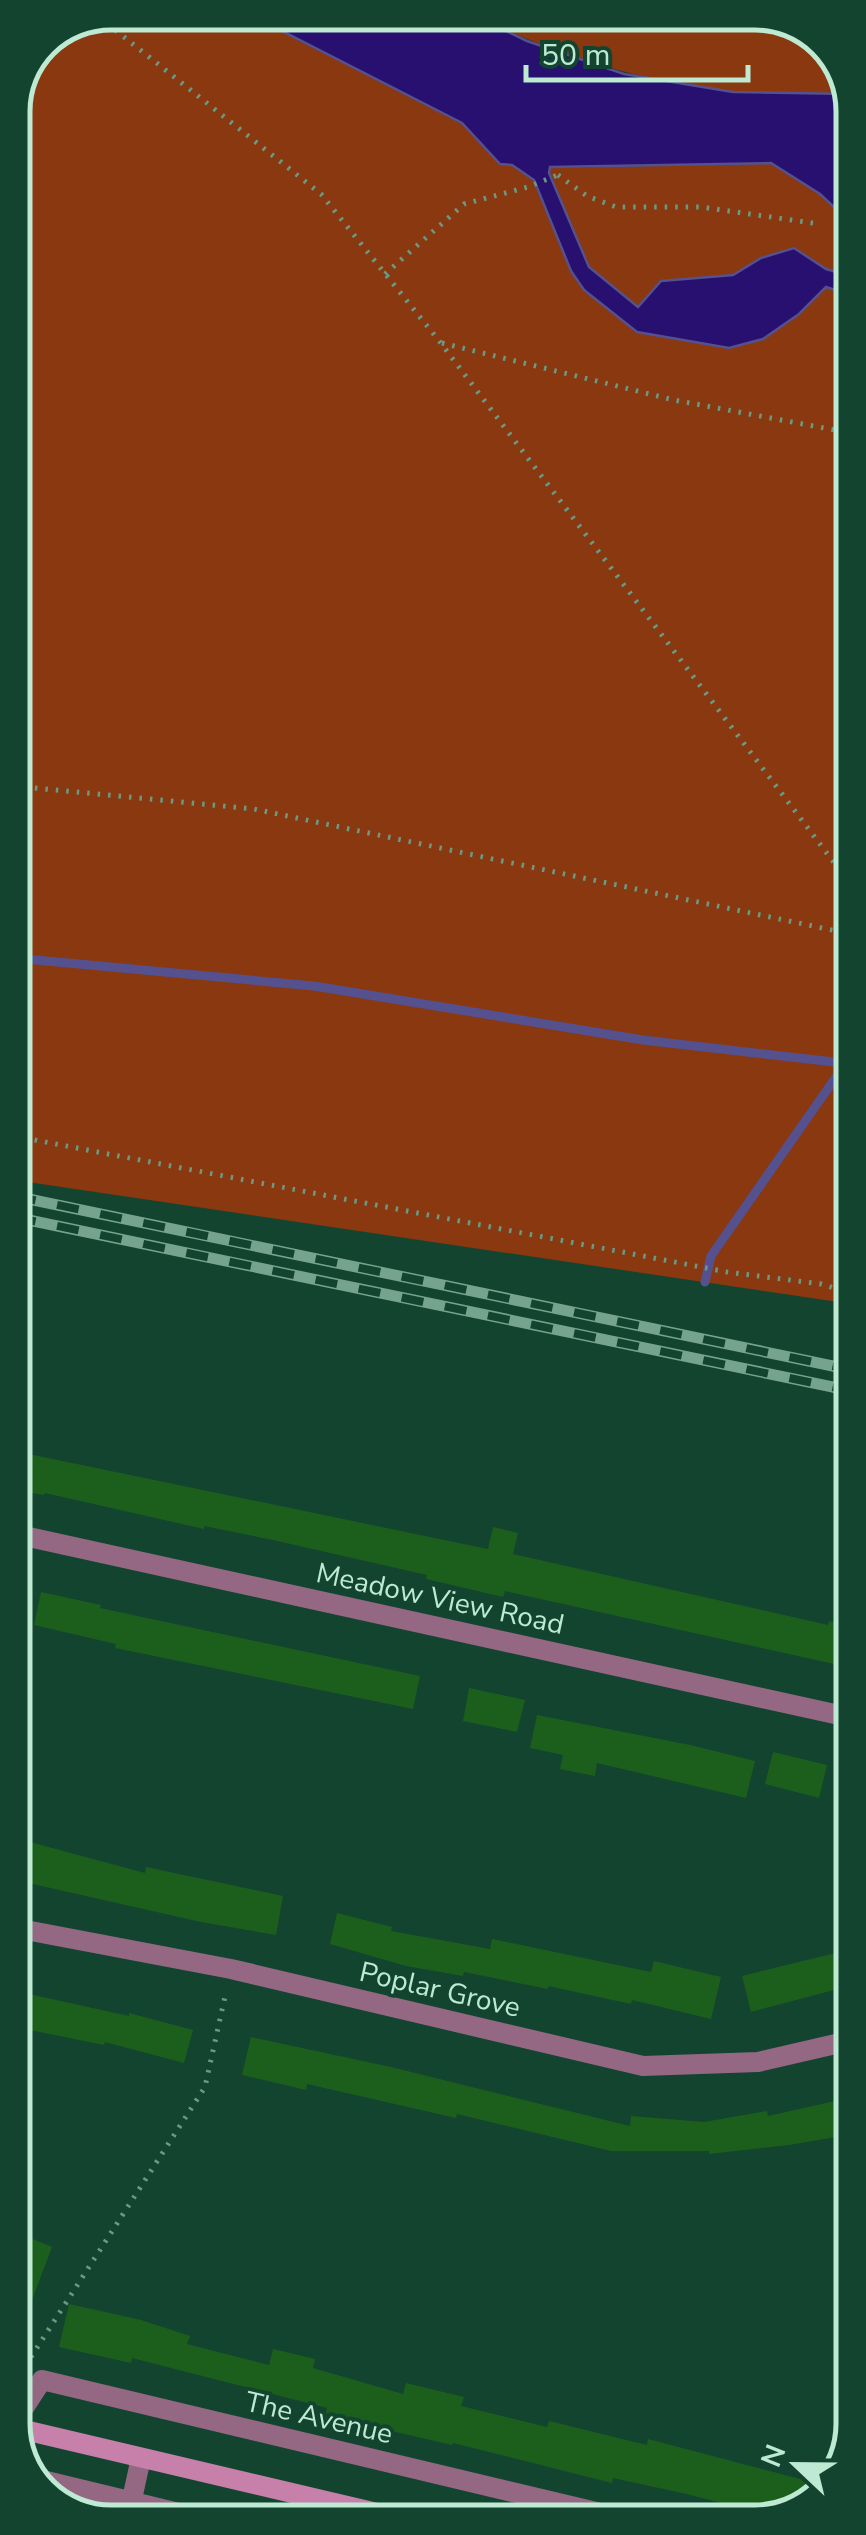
<svg xmlns="http://www.w3.org/2000/svg" width="866" height="2535" font-family="'Nunito Sans',sans-serif">
	<style>
		.green { fill: #89380f }
		.water { fill: #281070; stroke: #55518e; stroke-width: 2.5 }
		.lines { fill: none; stroke-linecap: round; stroke-linejoin: round }
		.stream { stroke: #55518e; stroke-width: 9 }
		.building { fill: #1c5f1d }
		.path { stroke: #6b9984; stroke-width: 5; stroke-dasharray: 2.5 8; stroke-linecap: butt }
		.street { stroke: #946882; stroke-width: 20 }
		.secondary { stroke: #c680aa; stroke-width: 20 }
		.rail-casing { stroke: #75a38e; stroke-width: 11 }
		.rail { stroke: #124430; stroke-width: 8; stroke-dasharray: 22; stroke-linecap: butt }
		.labels { text-anchor: middle; dominant-baseline: central; stroke-width: 8; stroke-linejoin: round; paint-order: stroke }
		.street-label { font-size: 28px; fill: #bee9d3; stroke: #124430 }
		.rim { fill: none; stroke: #bee9d3; stroke-width: 5 }
	</style>
	<rect width="100%" height="100%" fill="#124430"/>
	<path class="green" d="M 111,13 L 247,13 L 462,123 L 500,164 L 560,168 L 771,163 L 820,194 L 850,222 L 852,1304 L 14,1180 L 13,105 L 42,41 Z
		M 468,13 L 768,13 L 821,37 L 850,86 L 850,94 C 827,97 804,95 781,94 C 664,90 573,62 468,13 Z"/>
	<path class="water" d="M 247,13 L 468,13 L 527,41 L 624,74 L 733,92 L 850,94 L 850,222 L 820,194 L 771,163 L 550,167 L 549,173 L 589,267 L 638,307 L 661,281 L 733,275 L 761,258 L 794,248 L 826,269 L 851,276 L 851,295 L 826,287 L 799,314 L 763,339 L 729,348 L 637,332 L 584,290 L 571,271 L 534,180 L 512,165 L 500,164 L 462,123 Z"/>
	<g class="lines">
		<path class="stream" d="M 14,958 L 314,986 L 643,1040 L 843,1063
			M 705,1282 L 711,1256 L 852,1054"/>
	</g>
	<path class="building" d="M 14,1451 L 488,1549 L 493,1527 L 518,1533 L 513,1554 L 828,1625 L 829,1621 L 852,1627 L 852,1668 L 505,1591 L 503,1597 L 426,1579 L 427,1575 L 273,1540 L 204,1526 L 204,1529 L 45,1493 L 44,1495 L 14,1490 Z
		M 41,1592 L 101,1605 L 100,1608 L 420,1676 L 413,1709 L 115,1648 L 116,1644 L 34,1625 Z
		M 469,1688 L 525,1700 L 517,1732 L 463,1721 Z
		M 537,1715 L 690,1745 L 755,1761 L 746,1798 L 597,1763 L 595,1776 L 560,1769 L 563,1755 L 530,1748 Z
		M 773,1752 L 827,1765 L 819,1798 L 765,1784 Z
		M 15,1838 L 145,1873 L 146,1867 L 283,1896 L 276,1935 L 201,1922 L 15,1880 Z
		M 337,1913 L 392,1927 L 391,1931 L 490,1949 L 492,1939 L 651,1972 L 654,1961 L 721,1977 L 711,2019 L 632,2000 L 631,2004 L 548,1986 L 548,1989 L 464,1972 L 463,1976 L 406,1966 L 330,1944 Z
		M 848,1950 L 853,1985 L 751,2012 L 742,1976 Z
		M 15,1991 L 129,2016 L 129,2013 L 193,2030 L 184,2063 L 105,2042 L 104,2045 L 15,2027 Z
		M 251,2037 L 391,2067 L 630,2126 L 631,2116 L 704,2122 L 767,2111 L 768,2116 L 844,2099 L 853,2134 L 789,2145 L 709,2154 L 709,2151 L 611,2151 L 457,2114 L 456,2118 L 307,2084 L 306,2090 L 242,2075 Z
		M 30,2238 L 52,2247 L 18,2337 L 15,2276 Z
		M 69,2304 L 141,2320 L 190,2336 L 187,2344 L 269,2365 L 273,2349 L 315,2359 L 313,2368 L 403,2394 L 406,2383 L 464,2397 L 461,2406 L 547,2427 L 549,2421 L 647,2445 L 648,2439 L 830,2487 L 781,2519 L 691,2495 L 613,2478 L 612,2483 L 453,2443 L 452,2445 L 370,2426 L 326,2413 L 327,2408 L 132,2358 L 131,2363 L 59,2347 Z"/>
	<g class="lines">
		<path class="path" d="M 99,17 L 321,194 L 440,342 L 851,885
			M 558,175 L 587,196 L 616,207 L 701,207 L 819,224
			M 385,274 L 464,204 L 528,187 L 560,174
			M 442,343 L 674,400 L 851,433
			M 14,786 L 254,809 L 851,934
			M 14,1136 L 727,1272 L 821,1284 L 852,1294
			M 31,2357 L 205,2087 L 226,1992"/>
		<path class="street" d="M 15,1534 L 853,1718
			M 15,1928 L 231,1969 L 643,2066 L 758,2062 L 853,2040
			M 16,2420 L 42,2380 L 630,2520
			M 34,2478 L 216,2522
			M 127,2522 L 141,2458"/>
		<path class="secondary" d="M 16,2428 L 411,2521"/>
		<g class="rail-casing">
			<path id="rail" d="M 14,1196 L 852,1370
				M 14,1217 L 852,1391"/>
		</g>
		<use href="#rail" class="rail"/>
	</g>
	<g class="labels">
		<g class="street-label">
			<text transform="translate(440 1599) rotate(12)">Meadow View Road</text>
			<text transform="translate(440 1990) rotate(13)">Poplar Grove</text>
			<text transform="translate(319 2418) rotate(13)">The Avenue</text>
		</g>
	</g>
	<path d="M0 0H866V2535H0ZM111 30H755A81 81 0 0 1 836 111V2424A81 81 0 0 1 755 2505H111A81 81 0 0 1 30 2424V111A81 81 0 0 1 111 30Z" fill="#124430" fill-rule="evenodd"/>
	<path class="rim" d="M111 30H755A81 81 0 0 1 836 111V2424A81 81 0 0 1 755 2505H111A81 81 0 0 1 30 2424V111A81 81 0 0 1 111 30Z"/>
	<g transform="translate(796 2465) rotate(292)" stroke="#124430" stroke-width="8" paint-order="stroke">
	<path d="M0-8L18 38L0 25L-18 38Z" fill="#bee9d3"/>
	<text y="-15" font-size="28" font-weight="bold" text-anchor="middle" fill="#bee9d3">N</text>
	</g>
	<path d="M526 65v15h222v-15" fill="none" stroke="#bee9d3" stroke-width="5"/>
	<text x="541" y="65" font-size="30" fill="#bee9d3" stroke="#124430" stroke-width="8" paint-order="stroke">50 m</text>
</svg>
